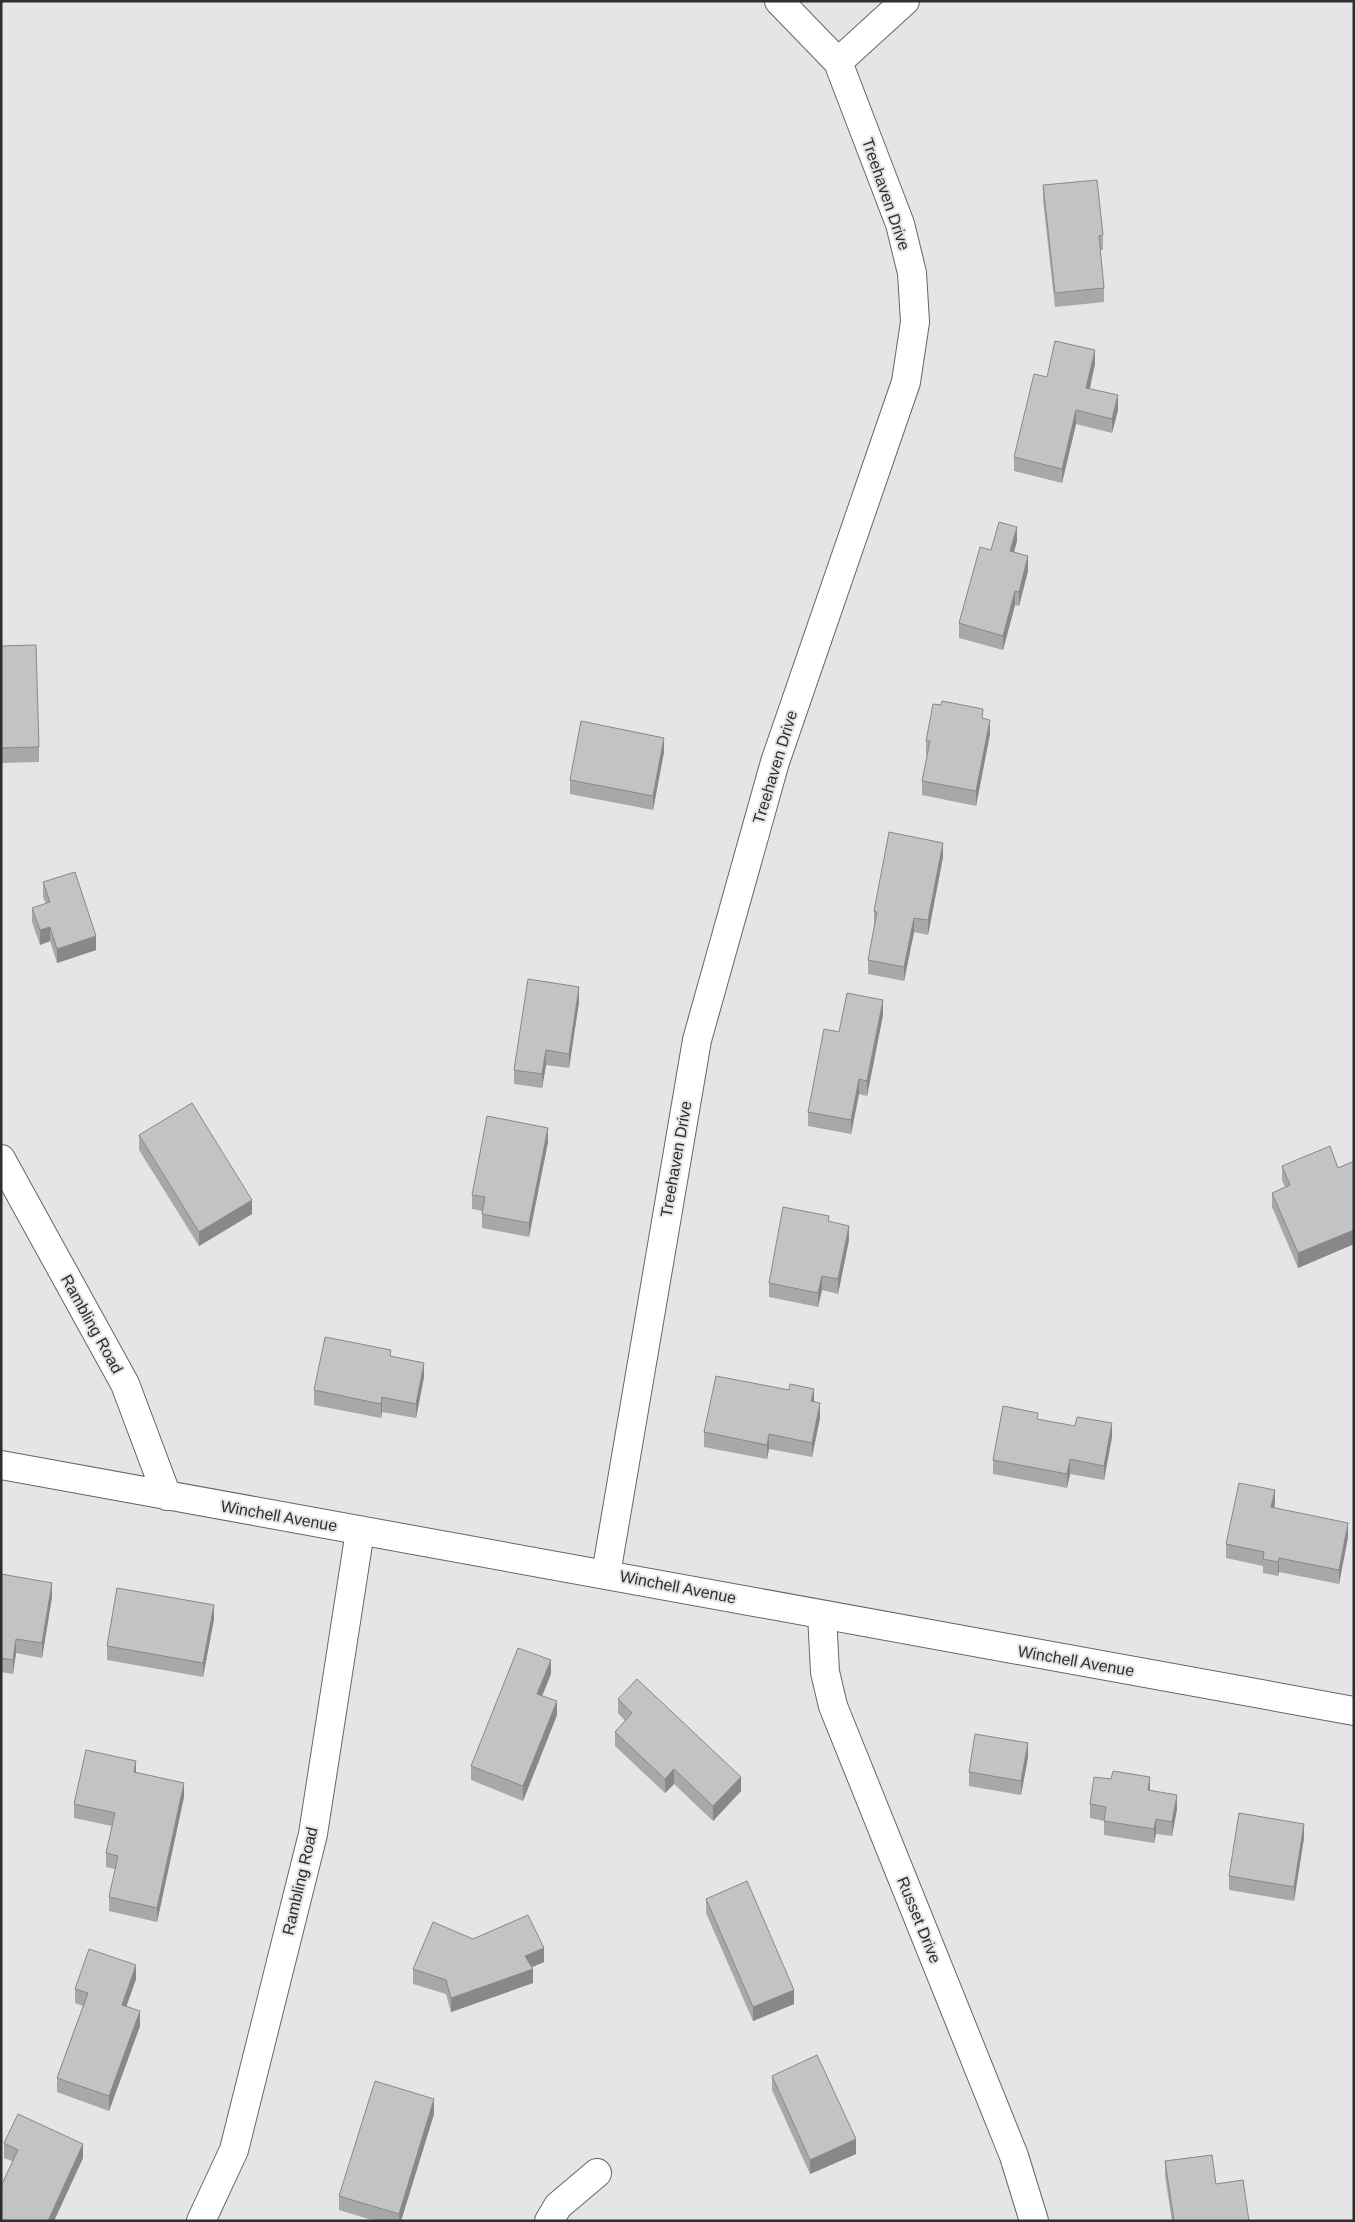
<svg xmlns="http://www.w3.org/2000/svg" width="1355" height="2222" font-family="Arial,sans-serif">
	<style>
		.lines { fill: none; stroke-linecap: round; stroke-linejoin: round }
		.minor-casing { stroke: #666669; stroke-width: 30 }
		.minor { stroke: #fff; stroke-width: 28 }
		.wall { fill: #a7a8a9 }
		.shaded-wall { fill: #88888a }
		.building { fill: #c2c3c5; stroke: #88888a }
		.labels { text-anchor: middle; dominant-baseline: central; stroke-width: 4; stroke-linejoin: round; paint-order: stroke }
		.street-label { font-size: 16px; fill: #2e2e2f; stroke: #e5e5e8 }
	</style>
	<rect width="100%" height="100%" fill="#e5e5e8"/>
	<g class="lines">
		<g class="minor-casing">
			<path id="minor" d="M 838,62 L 905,1
				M 1,1159 L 125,1384 L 167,1496
				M 1,1465 L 1354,1711
				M 606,1574 L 697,1040 L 775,762 L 906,382 L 915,322 L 912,273 L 900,224 L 838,62 L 779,1
				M 822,1615 L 825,1672 L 833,1706 L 1014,2156 L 1034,2221
				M 201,2221 L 234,2150 L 313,1834 L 360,1531
				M 549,2221 L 558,2206 L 597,2173"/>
		</g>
		<use href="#minor" class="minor"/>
	</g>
	<path class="wall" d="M 1043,185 L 1103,235 L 1103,250 L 1100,250 L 1104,288 L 1104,302 L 1055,307 L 1043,200 Z
		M 1095,364 L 1090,389 L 1118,410 L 1112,433 L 1076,424 L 1062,483 L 1014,471 L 1014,457 L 1047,377 Z
		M 1017,541 L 1014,552 L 1028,571 L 1019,606 L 1015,605 L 1003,650 L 959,638 L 959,623 L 991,550 Z
		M 1,646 L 39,747 L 39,762 L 1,763 Z
		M 983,718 L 990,734 L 976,806 L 922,795 L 922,781 L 927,755 L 926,755 L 926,741 Z
		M 664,752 L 653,810 L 570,794 L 570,780 Z
		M 943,857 L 928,935 L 914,932 L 904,981 L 868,974 L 868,960 L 874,926 L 874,911 Z
		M 43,882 L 96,950 L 57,963 L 50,941 L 40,945 L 32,922 L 32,908 L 46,904 L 43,897 Z
		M 579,1002 L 569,1068 L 546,1065 L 542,1088 L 514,1084 L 514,1070 Z
		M 883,1015 L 867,1096 L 859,1094 L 851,1134 L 808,1126 L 808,1112 L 839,1032 Z
		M 139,1135 L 252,1214 L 199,1246 L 139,1150 Z
		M 548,1142 L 529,1237 L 482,1228 L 482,1211 L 472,1209 L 472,1195 Z
		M 1354,1161 L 1354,1244 L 1298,1268 L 1272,1207 L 1272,1193 L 1285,1187 L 1282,1180 L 1282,1166 L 1338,1168 Z
		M 829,1221 L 849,1240 L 838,1294 L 822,1290 L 818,1307 L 769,1297 L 769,1283 Z
		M 391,1357 L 424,1377 L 416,1418 L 382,1412 L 381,1418 L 314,1405 L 314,1390 Z
		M 814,1402 L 820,1418 L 812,1457 L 769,1449 L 767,1459 L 704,1447 L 704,1432 Z
		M 1112,1437 L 1104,1480 L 1070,1474 L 1067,1488 L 993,1474 L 993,1460 Z
		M 1275,1504 L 1274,1508 L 1348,1537 L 1339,1584 L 1279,1572 L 1278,1576 L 1263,1573 L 1263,1566 L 1226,1558 L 1226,1544 Z
		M 1,1574 L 52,1597 L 42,1658 L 16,1653 L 13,1674 L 1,1672 Z
		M 214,1619 L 203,1677 L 107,1660 L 107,1646 Z
		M 551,1674 L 542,1696 L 557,1715 L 523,1801 L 471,1780 L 471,1766 Z
		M 618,1699 L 741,1791 L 713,1821 L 674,1784 L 665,1793 L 615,1746 L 615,1732 L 625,1721 L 618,1713 Z
		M 1028,1757 L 1021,1795 L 969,1786 L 969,1772 Z
		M 136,1772 L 184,1797 L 157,1922 L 109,1911 L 109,1897 L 115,1869 L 106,1867 L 106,1853 L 112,1826 L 74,1818 L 74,1804 Z
		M 1150,1791 L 1177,1809 L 1172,1836 L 1156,1834 L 1154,1843 L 1104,1835 L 1104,1821 L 1090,1818 L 1090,1804 Z
		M 1304,1838 L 1294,1901 L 1229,1890 L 1229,1876 Z
		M 706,1899 L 794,2004 L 753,2021 L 706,1913 Z
		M 473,1939 L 544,1962 L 532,1967 L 533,1983 L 451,2012 L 446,1994 L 413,1984 L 413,1969 Z
		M 136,1979 L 126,2006 L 140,2026 L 109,2111 L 57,2092 L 57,2078 L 83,2006 L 75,2003 L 75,1989 Z
		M 772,2076 L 856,2154 L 810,2174 L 772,2090 Z
		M 434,2114 L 401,2221 L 375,2221 L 339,2210 L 339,2196 Z
		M 4,2143 L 83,2158 L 54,2221 L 1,2221 L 12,2161 L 4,2158 Z
		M 1165,2161 L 1216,2184 L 1249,2221 L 1172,2221 L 1165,2176 Z"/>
	<path class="shaded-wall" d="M 1095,350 L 1095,364 L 1086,402 L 1086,388 Z
		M 1118,395 L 1118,410 L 1112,433 L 1112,419 Z
		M 1076,410 L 1076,424 L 1062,483 L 1062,469 Z
		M 1017,527 L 1017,541 L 1010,566 L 1010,551 Z
		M 1028,556 L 1028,571 L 1019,606 L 1019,592 Z
		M 1015,591 L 1015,605 L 1003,650 L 1003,636 Z
		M 990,720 L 990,734 L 976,806 L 976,791 Z
		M 664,738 L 664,752 L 653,810 L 653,796 Z
		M 943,843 L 943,857 L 928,935 L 928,920 Z
		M 914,918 L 914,932 L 904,981 L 904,967 Z
		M 50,927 L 50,941 L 40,945 L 40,930 Z
		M 96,936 L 96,950 L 57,963 L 57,949 Z
		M 579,987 L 579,1002 L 569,1068 L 569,1054 Z
		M 883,1000 L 883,1015 L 867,1096 L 867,1081 Z
		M 546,1050 L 546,1065 L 542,1088 L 542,1074 Z
		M 859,1079 L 859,1094 L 851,1134 L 851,1120 Z
		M 548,1128 L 548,1142 L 529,1237 L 529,1223 Z
		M 252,1200 L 252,1214 L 199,1246 L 199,1232 Z
		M 849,1226 L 849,1240 L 838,1294 L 838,1279 Z
		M 1354,1230 L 1354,1244 L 1298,1268 L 1298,1253 Z
		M 822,1276 L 822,1290 L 818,1307 L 818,1293 Z
		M 424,1363 L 424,1377 L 416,1418 L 416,1404 Z
		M 814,1389 L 814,1404 L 811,1401 Z
		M 382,1397 L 382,1412 L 381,1418 L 381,1404 Z
		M 820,1403 L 820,1418 L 812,1457 L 812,1443 Z
		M 1112,1423 L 1112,1437 L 1104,1480 L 1104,1466 Z
		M 769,1434 L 769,1449 L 767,1459 L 767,1445 Z
		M 1070,1459 L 1070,1474 L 1067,1488 L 1067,1474 Z
		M 1275,1490 L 1275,1504 L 1271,1522 L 1271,1507 Z
		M 1348,1523 L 1348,1537 L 1339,1584 L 1339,1570 Z
		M 1279,1558 L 1279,1572 L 1278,1576 L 1278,1562 Z
		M 52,1583 L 52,1597 L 42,1658 L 42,1643 Z
		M 214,1605 L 214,1619 L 203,1677 L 203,1663 Z
		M 16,1639 L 16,1653 L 13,1674 L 13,1660 Z
		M 551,1660 L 551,1674 L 537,1708 L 537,1694 Z
		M 557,1701 L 557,1715 L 523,1801 L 523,1786 Z
		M 1028,1743 L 1028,1757 L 1021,1795 L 1021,1781 Z
		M 136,1761 L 136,1775 L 134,1772 Z
		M 674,1769 L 674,1784 L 665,1793 L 665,1779 Z
		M 741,1777 L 741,1791 L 713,1821 L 713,1806 Z
		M 1150,1777 L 1150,1791 L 1148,1790 Z
		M 184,1783 L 184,1797 L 157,1922 L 157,1908 Z
		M 1177,1795 L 1177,1809 L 1172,1836 L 1172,1822 Z
		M 1156,1819 L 1156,1834 L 1154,1843 L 1154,1829 Z
		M 1304,1824 L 1304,1838 L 1294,1901 L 1294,1887 Z
		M 544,1948 L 544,1962 L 525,1970 L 525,1956 Z
		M 136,1965 L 136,1979 L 122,2019 L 122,2005 Z
		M 533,1969 L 533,1983 L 451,2012 L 451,1998 Z
		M 794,1990 L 794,2004 L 753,2021 L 753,2007 Z
		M 140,2011 L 140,2026 L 109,2111 L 109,2096 Z
		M 434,2099 L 434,2114 L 401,2221 L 399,2221 L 399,2214 Z
		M 856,2139 L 856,2154 L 810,2174 L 810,2160 Z
		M 83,2144 L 83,2158 L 54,2221 L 48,2221 Z"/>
	<path class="building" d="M 1097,180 L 1103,235 L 1099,236 L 1104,288 L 1055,293 L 1043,185 Z
		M 1055,341 L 1095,350 L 1086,388 L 1118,395 L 1112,419 L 1076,410 L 1062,469 L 1014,457 L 1034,374 L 1047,377 Z
		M 999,522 L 1017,527 L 1010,551 L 1028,556 L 1019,592 L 1015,591 L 1003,636 L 959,623 L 980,547 L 991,550 Z
		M 36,645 L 39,747 L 1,748 L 1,646 Z
		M 942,701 L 983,709 L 982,718 L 990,720 L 976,791 L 922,781 L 930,741 L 926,741 L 933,704 L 941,705 Z
		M 581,721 L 664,738 L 653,796 L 570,780 Z
		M 889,832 L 943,843 L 928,920 L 914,918 L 904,967 L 868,960 L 877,912 L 874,911 Z
		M 75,872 L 96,936 L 57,949 L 50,927 L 40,930 L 32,908 L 50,902 L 43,882 Z
		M 528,979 L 579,987 L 569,1054 L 546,1050 L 542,1074 L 514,1070 Z
		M 847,993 L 883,1000 L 867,1081 L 859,1079 L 851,1120 L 808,1112 L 824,1029 L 839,1032 Z
		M 192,1103 L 252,1200 L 199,1232 L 139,1135 Z
		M 487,1116 L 548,1128 L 529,1223 L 482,1214 L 485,1197 L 472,1195 Z
		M 1330,1146 L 1338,1168 L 1354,1161 L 1354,1230 L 1298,1253 L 1272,1193 L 1290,1185 L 1282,1166 Z
		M 783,1207 L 829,1216 L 828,1221 L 849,1226 L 838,1279 L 822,1276 L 818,1293 L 769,1283 Z
		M 325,1337 L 391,1350 L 390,1356 L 424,1363 L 416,1404 L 382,1397 L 381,1404 L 314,1390 Z
		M 716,1376 L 789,1390 L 790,1384 L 814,1389 L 811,1401 L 820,1403 L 812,1443 L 769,1434 L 767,1445 L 704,1432 Z
		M 1003,1406 L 1038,1413 L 1037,1419 L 1075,1426 L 1077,1417 L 1112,1423 L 1104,1466 L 1070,1459 L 1067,1474 L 993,1460 Z
		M 1239,1483 L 1275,1490 L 1271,1507 L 1348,1523 L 1339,1570 L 1279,1558 L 1278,1562 L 1263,1559 L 1264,1552 L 1226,1544 Z
		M 1,1574 L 52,1583 L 42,1643 L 16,1639 L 13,1660 L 1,1658 Z
		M 117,1588 L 214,1605 L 203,1663 L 107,1646 Z
		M 518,1648 L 551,1660 L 537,1694 L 557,1701 L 523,1786 L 471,1766 Z
		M 637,1679 L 741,1777 L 713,1806 L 674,1769 L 665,1779 L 615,1732 L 632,1713 L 618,1699 Z
		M 975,1734 L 1028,1743 L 1021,1781 L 969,1772 Z
		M 86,1750 L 136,1761 L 134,1772 L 184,1783 L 157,1908 L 109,1897 L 118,1856 L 106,1853 L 115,1813 L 74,1804 Z
		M 1113,1771 L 1150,1777 L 1148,1790 L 1177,1795 L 1172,1822 L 1156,1819 L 1154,1829 L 1104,1821 L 1106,1807 L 1090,1804 L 1094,1777 L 1111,1779 Z
		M 1239,1813 L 1304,1824 L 1294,1887 L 1229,1876 Z
		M 747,1881 L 794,1990 L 753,2007 L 706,1899 Z
		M 528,1915 L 544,1948 L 525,1956 L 533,1969 L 451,1998 L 446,1980 L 413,1969 L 433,1922 L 473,1939 Z
		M 89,1949 L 136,1965 L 122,2005 L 140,2011 L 109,2096 L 57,2078 L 88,1993 L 75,1989 Z
		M 817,2055 L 856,2139 L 810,2160 L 772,2076 Z
		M 375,2081 L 434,2099 L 399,2214 L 339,2196 Z
		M 18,2114 L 83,2144 L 48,2221 L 1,2221 L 1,2186 L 18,2150 L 4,2143 Z
		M 1212,2155 L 1216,2184 L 1243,2180 L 1249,2221 L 1174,2221 L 1165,2161 Z"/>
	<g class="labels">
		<g class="street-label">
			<text transform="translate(886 194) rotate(71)">Treehaven Drive</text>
			<text transform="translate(775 767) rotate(-73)">Treehaven Drive</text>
			<text transform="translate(676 1159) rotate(-80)">Treehaven Drive</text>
			<text transform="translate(92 1324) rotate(61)">Rambling Road</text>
			<text transform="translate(279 1516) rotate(10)">Winchell Avenue</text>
			<text transform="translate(678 1587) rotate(11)">Winchell Avenue</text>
			<text transform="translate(1076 1661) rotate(10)">Winchell Avenue</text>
			<text transform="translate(300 1881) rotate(-77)">Rambling Road</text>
			<text transform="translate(919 1920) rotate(68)">Russet Drive</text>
		</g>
	</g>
	<rect width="1355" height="2222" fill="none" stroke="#2e2e2f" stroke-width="5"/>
</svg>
